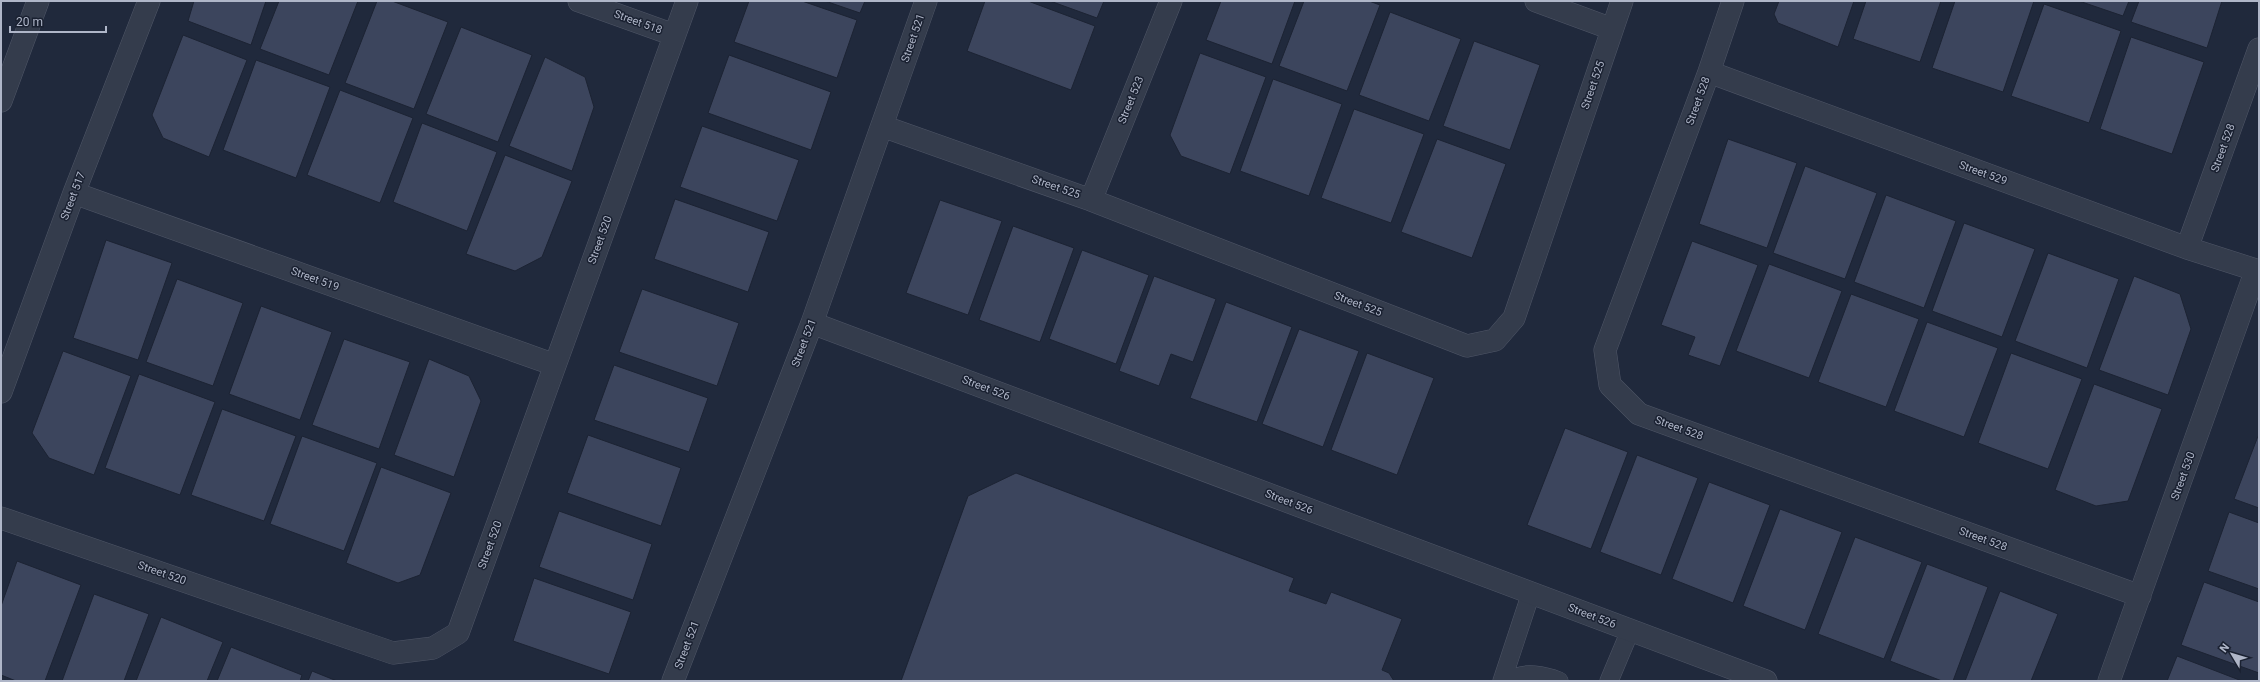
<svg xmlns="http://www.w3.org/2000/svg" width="2260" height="682" font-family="Roboto,sans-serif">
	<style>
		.building { fill: #3c455d; stroke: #1c2333 }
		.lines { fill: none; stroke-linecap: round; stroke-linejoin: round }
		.service-casing { stroke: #4f5667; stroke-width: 19 }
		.minor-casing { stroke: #4f5667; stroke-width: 23 }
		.service { stroke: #343c4c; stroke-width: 18 }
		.minor { stroke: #343c4c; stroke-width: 22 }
		.labels { text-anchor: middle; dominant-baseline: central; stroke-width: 3; stroke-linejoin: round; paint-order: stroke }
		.street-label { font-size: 11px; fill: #afb6c8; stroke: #1a2131 }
	</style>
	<rect width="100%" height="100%" fill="#20293c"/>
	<path class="building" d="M 194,1 L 266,1 L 251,45 L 188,21 Z
		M 279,1 L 358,1 L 329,75 L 260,49 Z
		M 377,1 L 392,1 L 448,22 L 414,109 L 345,83 Z
		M 749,1 L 802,1 L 857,20 L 837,78 L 734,42 Z
		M 825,1 L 865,1 L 860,13 Z
		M 985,1 L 1028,1 L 1095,26 L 1071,90 L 967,51 Z
		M 1050,1 L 1104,1 L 1097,18 Z
		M 1221,1 L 1295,1 L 1272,64 L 1206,40 Z
		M 1304,1 L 1369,1 L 1380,5 L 1347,91 L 1279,66 Z
		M 1779,1 L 1854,1 L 1838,47 L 1778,23 L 1774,14 Z
		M 1866,1 L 1941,1 L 1920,62 L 1853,39 Z
		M 1955,1 L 2034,1 L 2003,92 L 1932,68 Z
		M 2079,1 L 2129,1 L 2123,16 Z
		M 2139,1 L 2222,1 L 2207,48 L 2131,22 Z
		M 2044,4 L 2121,31 L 2089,123 L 2011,96 Z
		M 1390,12 L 1461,39 L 1429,121 L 1359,95 Z
		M 461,27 L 532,55 L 498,142 L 426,114 Z
		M 183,35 L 247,60 L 209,157 L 163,138 L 152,115 Z
		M 2131,37 L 2204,62 L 2172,154 L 2100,129 Z
		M 1474,41 L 1540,65 L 1510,150 L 1443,126 Z
		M 1200,53 L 1266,77 L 1230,174 L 1181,156 L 1170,135 Z
		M 729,55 L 831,92 L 811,150 L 708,113 Z
		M 545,57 L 585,77 L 594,107 L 572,171 L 509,146 Z
		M 256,60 L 330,87 L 296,178 L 223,150 Z
		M 1273,79 L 1342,104 L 1309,196 L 1240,171 Z
		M 340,90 L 413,118 L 380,203 L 307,175 Z
		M 1354,109 L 1424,134 L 1391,223 L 1321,198 Z
		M 422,123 L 497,152 L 467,231 L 393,202 Z
		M 702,126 L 799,160 L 777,221 L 680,187 Z
		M 1437,139 L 1506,164 L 1472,258 L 1401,232 Z
		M 1728,139 L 1797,163 L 1767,248 L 1699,224 Z
		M 505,155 L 572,181 L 542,257 L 515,271 L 466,254 Z
		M 1805,166 L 1877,193 L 1845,279 L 1773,253 Z
		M 1886,195 L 1956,221 L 1924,308 L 1854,282 Z
		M 675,199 L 769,232 L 748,292 L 654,259 Z
		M 940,200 L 1002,221 L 968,315 L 906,293 Z
		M 1964,223 L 2035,249 L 2002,337 L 1932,311 Z
		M 1013,226 L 1074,248 L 1040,342 L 979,320 Z
		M 106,240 L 172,263 L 138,360 L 73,338 Z
		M 1692,241 L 1758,265 L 1720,366 L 1688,355 L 1695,337 L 1661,325 Z
		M 1082,250 L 1149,275 L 1116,364 L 1049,339 Z
		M 2048,253 L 2119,279 L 2087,368 L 2015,341 Z
		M 1769,264 L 1842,291 L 1809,378 L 1736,351 Z
		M 1154,276 L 1216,299 L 1193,362 L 1171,354 L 1159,386 L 1119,371 Z
		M 2134,276 L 2180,294 L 2191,329 L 2168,395 L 2099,370 Z
		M 177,279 L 243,303 L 213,386 L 146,362 Z
		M 642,289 L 739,323 L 717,386 L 619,352 Z
		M 1851,294 L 1919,319 L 1886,407 L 1818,382 Z
		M 1226,302 L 1292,327 L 1257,422 L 1190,398 Z
		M 261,306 L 332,332 L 300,420 L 229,394 Z
		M 1927,322 L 1998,348 L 1964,437 L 1894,411 Z
		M 1299,329 L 1359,351 L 1323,447 L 1262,424 Z
		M 344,339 L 410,362 L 379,449 L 312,425 Z
		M 63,351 L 131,376 L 94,475 L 49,458 L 32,433 Z
		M 1367,353 L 1434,378 L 1397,475 L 1331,450 Z
		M 2011,353 L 2082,379 L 2048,469 L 1978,443 Z
		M 429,359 L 469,376 L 481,401 L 454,477 L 394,455 Z
		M 614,365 L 708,398 L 689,452 L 594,420 Z
		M 139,374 L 215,402 L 180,495 L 105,468 Z
		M 2094,384 L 2162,409 L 2128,501 L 2096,506 L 2055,490 Z
		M 222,409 L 296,436 L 264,521 L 191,495 Z
		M 1565,428 L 1628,452 L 1591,549 L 1527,525 Z
		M 588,435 L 681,468 L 661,526 L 567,493 Z
		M 302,436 L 377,463 L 344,551 L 270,524 Z
		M 2258,436 L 2259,436 L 2259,508 L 2234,499 Z
		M 1637,455 L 1698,478 L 1661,575 L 1600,552 Z
		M 381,467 L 451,493 L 420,575 L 398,583 L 346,563 Z
		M 1016,473 L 1294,578 L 1289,591 L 1326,604 L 1331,592 L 1402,619 L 1382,670 L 1389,673 L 1394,681 L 901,681 L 968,496 Z
		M 1709,482 L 1770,505 L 1733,603 L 1672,579 Z
		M 1780,509 L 1842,532 L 1805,630 L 1743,606 Z
		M 559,511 L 652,544 L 633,600 L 539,567 Z
		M 2229,512 L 2259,523 L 2259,589 L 2208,571 Z
		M 1855,537 L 1922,562 L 1884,659 L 1818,634 Z
		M 17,561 L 81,585 L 45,681 L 16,681 L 1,675 L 1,606 Z
		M 1927,564 L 1988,587 L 1953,681 L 1942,681 L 1890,661 Z
		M 534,578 L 631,612 L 609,674 L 513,641 Z
		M 2204,582 L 2259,602 L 2259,673 L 2181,645 Z
		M 2000,591 L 2058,614 L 2031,681 L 1965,681 Z
		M 94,594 L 149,614 L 124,681 L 62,681 Z
		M 161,617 L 223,642 L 207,681 L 136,681 Z
		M 231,647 L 302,675 L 300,681 L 217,681 Z
		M 2177,656 L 2242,681 L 2167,681 Z
		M 312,671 L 337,681 L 308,681 Z"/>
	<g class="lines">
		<g class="service-casing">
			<path id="service" d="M 1502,681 L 1531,593
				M 1511,681 C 1522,670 1546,676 1559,681
				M 1609,681 L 1630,631"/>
		</g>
		<g class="minor-casing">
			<path id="minor" d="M 579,1 L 674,35
				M 1536,1 L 1612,29
				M 1733,1 L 1709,72 L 1605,350 L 1610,385 L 1639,414 L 2140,596
				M 1709,72 L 2187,248 L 2259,271
				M 1,101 L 38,1
				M 882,126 L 1091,200 L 1467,346 L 1495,340 L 1514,318 L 1622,1
				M 74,193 L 555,365
				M 1091,200 L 1171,1
				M 2187,248 L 2259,49
				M 812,323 L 1766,681
				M 1,392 L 74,193 L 149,1
				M 1,518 L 393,653 L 433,648 L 458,633 L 687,1
				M 673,681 L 812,323 L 926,1
				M 2109,681 L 2256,270"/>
		</g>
		<use href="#service" class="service"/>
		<use href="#minor" class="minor"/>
	</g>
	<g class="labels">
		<g class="street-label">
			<text transform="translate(638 22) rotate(20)">Street 518</text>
			<text transform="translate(913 38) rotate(-71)">Street 521</text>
			<text transform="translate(1593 85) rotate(-71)">Street 525</text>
			<text transform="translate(1131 100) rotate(-68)">Street 523</text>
			<text transform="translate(1698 101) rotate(-70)">Street 528</text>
			<text transform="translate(2223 148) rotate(-70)">Street 528</text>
			<text transform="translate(1983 173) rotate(20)">Street 529</text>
			<text transform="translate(1056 187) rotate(19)">Street 525</text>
			<text transform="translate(73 196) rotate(-69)">Street 517</text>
			<text transform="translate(600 240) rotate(-70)">Street 520</text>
			<text transform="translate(315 279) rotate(20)">Street 519</text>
			<text transform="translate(1358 304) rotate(21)">Street 525</text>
			<text transform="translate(804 343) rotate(-69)">Street 521</text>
			<text transform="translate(986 388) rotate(21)">Street 526</text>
			<text transform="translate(1679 428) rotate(20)">Street 528</text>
			<text transform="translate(2183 476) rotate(-70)">Street 530</text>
			<text transform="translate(1289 502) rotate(21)">Street 526</text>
			<text transform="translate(1983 539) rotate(20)">Street 528</text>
			<text transform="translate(490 545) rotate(-70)">Street 520</text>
			<text transform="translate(162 573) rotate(19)">Street 520</text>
			<text transform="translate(1592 616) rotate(21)">Street 526</text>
			<text transform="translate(687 645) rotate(-69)">Street 521</text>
		</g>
	</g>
	<rect width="2260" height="682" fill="none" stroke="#afb6c8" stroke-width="4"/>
	<g transform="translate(2232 654) rotate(308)" stroke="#1a2131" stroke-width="3" paint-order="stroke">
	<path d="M0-3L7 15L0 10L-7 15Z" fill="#afb6c8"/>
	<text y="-6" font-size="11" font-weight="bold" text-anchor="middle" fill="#afb6c8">N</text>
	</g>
	<path d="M10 26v6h96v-6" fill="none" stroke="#afb6c8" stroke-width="2"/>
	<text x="16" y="26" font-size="12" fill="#afb6c8" stroke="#1a2131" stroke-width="3" paint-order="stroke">20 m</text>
</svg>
